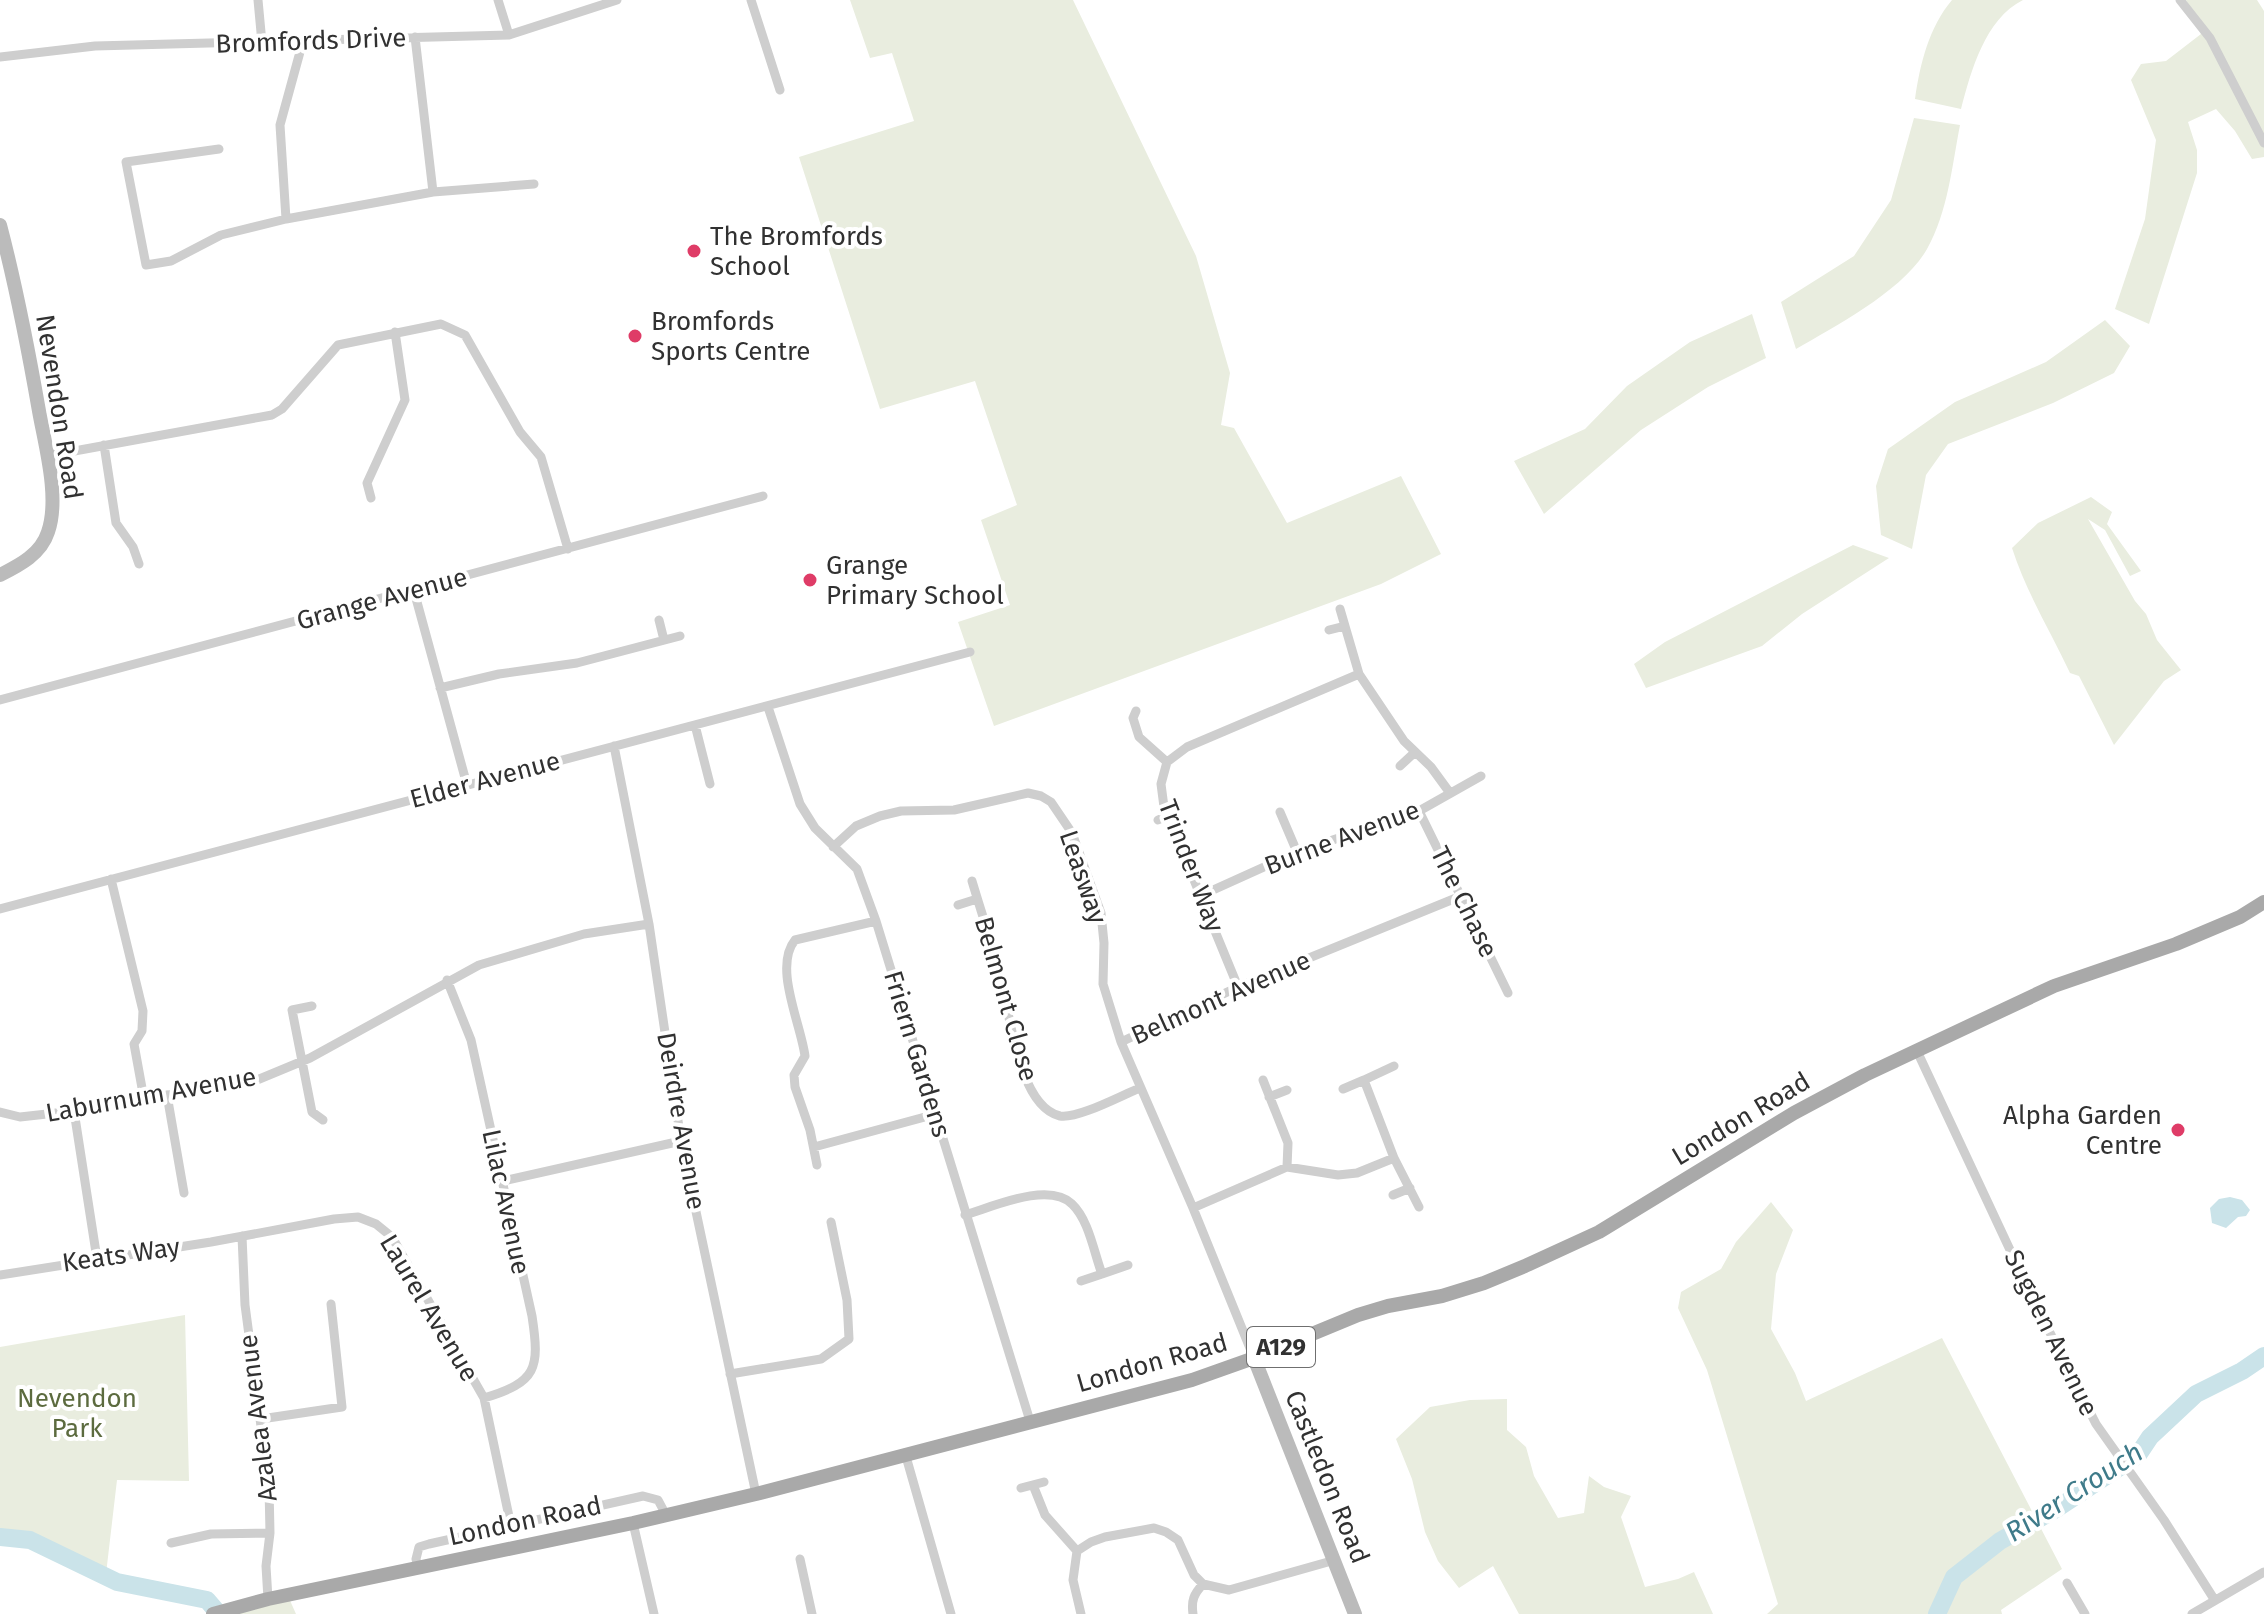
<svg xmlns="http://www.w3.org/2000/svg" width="2264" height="1614" font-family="'Fira Sans',sans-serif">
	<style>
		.green { fill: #e9eddf }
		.water { fill: #cae3e9 }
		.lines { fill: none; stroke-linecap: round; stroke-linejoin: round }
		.river { stroke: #cae3e9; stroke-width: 18 }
		.street { stroke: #cecece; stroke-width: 9 }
		.secondary { stroke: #bbb; stroke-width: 14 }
		.primary { stroke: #a9a9a9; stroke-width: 14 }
		.poi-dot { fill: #df3c67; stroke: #fff; stroke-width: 3 }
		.labels { text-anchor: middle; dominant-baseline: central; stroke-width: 8; stroke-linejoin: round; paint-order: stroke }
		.shield { fill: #fff; stroke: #6f6f6f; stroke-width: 2 }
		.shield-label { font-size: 24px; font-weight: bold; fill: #313131 }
		.street-label { font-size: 26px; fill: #313131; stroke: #fff }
		.poi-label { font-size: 26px; fill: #313131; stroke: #fff; text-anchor: start }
		.park-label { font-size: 26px; fill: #5c6b3f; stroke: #fff }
		.water-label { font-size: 28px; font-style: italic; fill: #3f7b8a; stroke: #fff }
	</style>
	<rect width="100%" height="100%" fill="#fff"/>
	<path class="green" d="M 850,0 L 1073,0 L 1196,256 L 1230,373 L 1221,425 L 1234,428 L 1287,523 L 1401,476 L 1441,554 L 1381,584 L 994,726 L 958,622 L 1010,605 L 981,520 L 1017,505 L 975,381 L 880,409 L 799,157 L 914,121 L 892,53 L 870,58 Z
		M 1952,0 L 2023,0 C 1985,19 1971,71 1961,109 L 1915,99 C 1920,64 1929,27 1952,0 Z
		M 2186,0 L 2257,0 L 2264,11 L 2264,157 L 2252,159 L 2235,131 L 2216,109 L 2188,122 L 2197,150 L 2197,173 L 2149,324 L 2115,309 L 2145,219 L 2156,140 L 2131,80 L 2141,64 L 2166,61 L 2201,34 Z
		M 1914,118 L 1960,125 C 1952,166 1948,212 1927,249 C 1904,290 1836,326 1796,349 L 1781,302 L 1854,256 L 1891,200 Z
		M 1752,314 L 1766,358 L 1708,387 L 1641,430 L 1544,514 L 1514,461 L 1585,429 L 1627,386 L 1690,342 Z
		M 2105,320 L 2130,346 L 2114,373 L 2053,403 L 1948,444 L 1926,475 L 1912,549 L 1881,535 L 1876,486 L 1888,449 L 1955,402 L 2046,362 Z
		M 2091,497 L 2112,512 L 2107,524 L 2141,571 L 2130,576 L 2105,530 L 2088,519 L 2135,601 L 2146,614 L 2157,640 L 2181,670 L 2164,681 L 2114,745 L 2079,676 L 2070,673 C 2051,632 2026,592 2012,548 L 2038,523 Z
		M 1853,545 L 1889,558 L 1802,614 L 1762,646 L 1646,688 L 1634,664 L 1665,642 Z
		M 1771,1202 L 1793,1230 L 1776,1274 L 1771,1329 L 1795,1373 L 1806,1401 L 1942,1338 L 2062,1569 L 2001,1610 L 2002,1614 L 1767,1614 L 1778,1604 L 1707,1370 L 1678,1308 L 1681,1292 L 1721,1269 L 1736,1242 Z
		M 185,1315 L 189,1481 L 117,1480 L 106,1574 L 31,1537 L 0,1535 L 0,1347 Z
		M 1507,1399 L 1507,1430 L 1526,1447 L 1534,1476 L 1558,1518 L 1584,1513 L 1589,1476 L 1604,1487 L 1631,1496 L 1621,1517 L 1645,1587 L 1678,1579 L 1694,1572 L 1713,1614 L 1519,1614 L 1493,1566 L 1459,1588 L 1438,1561 L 1425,1532 L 1412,1479 L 1396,1439 L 1430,1407 L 1470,1400 Z
		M 288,1596 L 296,1614 L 213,1614 Z"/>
	<path class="water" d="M 2230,1197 L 2242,1200 L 2250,1210 L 2246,1216 L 2238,1217 L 2226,1228 L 2212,1223 L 2210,1208 L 2219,1199 Z"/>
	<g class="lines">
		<path class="river" d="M 0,1537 L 30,1540 L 117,1582 L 207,1600 L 219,1614
			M 1937,1614 L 1954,1577 L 2000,1541 L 2056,1509 L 2138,1455 L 2150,1437 L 2196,1394 L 2242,1371 L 2264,1356"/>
		<path class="street" d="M 258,0 L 262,43
			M 498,0 L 509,35
			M 751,0 L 780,90
			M 2180,0 L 2210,38 L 2264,143
			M 303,41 L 280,125 L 286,219 L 433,192 L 415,37
			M 0,57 L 95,46 L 509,35 L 617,0
			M 219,149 L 126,162 L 146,265 L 171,261 L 221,235 L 286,219
			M 433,192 L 534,184
			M 104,445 L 116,523 L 133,547 L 139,564
			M 47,456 L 272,415 L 282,409 L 338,345 L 441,324 L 465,335 L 520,432 L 541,457 L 568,549
			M 371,498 L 367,483 L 405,400 L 395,332
			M 414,591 L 467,785
			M 1340,609 L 1359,674 L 1404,741 L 1431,767 L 1450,793
			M 659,620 L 664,640
			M 1329,630 L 1345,626
			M 440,688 L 499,674 L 577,663 L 680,636
			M 0,700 L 763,496
			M 768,707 L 800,804 L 815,828 L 857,869 L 876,921 L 1030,1421
			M 1136,711 L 1133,718 L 1139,737 L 1167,762
			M 695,725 L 710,784
			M 614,746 L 649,924 L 681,1141 L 756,1494
			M 1400,766 L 1414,753
			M 1419,811 L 1508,993
			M 1280,812 L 1297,852
			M 1158,820 L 1176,812
			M 833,847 L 856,826 L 880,816 L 901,811 L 954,810 L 1028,793 L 1041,796 L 1051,802 L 1072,833 L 1101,913 L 1104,943 L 1103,984 L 1121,1042
			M 111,879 L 143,1011 L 142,1031 L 134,1044 L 144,1099
			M 972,881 C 983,918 996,955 1004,993 C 1011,1024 1021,1107 1060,1116 C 1078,1119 1122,1095 1140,1088
			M 1202,895 L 1297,852 L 1419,811 L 1481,776
			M 958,905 L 977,899
			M 0,909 L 970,652
			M 447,980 L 471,1040 L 532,1316 C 540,1369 537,1382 484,1398
			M 1238,987 L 1164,807 L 1161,784 L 1167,762 L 1187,747 L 1359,674
			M 312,1006 L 292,1010 L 312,1112 L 323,1120
			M 1917,1051 L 2033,1299 L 2096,1424 L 2164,1520 L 2214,1599
			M 1263,1080 L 1288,1143 L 1287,1167
			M 1364,1080 L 1394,1066
			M 1343,1089 L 1364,1080 L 1394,1158 L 1419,1207
			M 167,1095 L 184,1193
			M 1269,1097 L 1287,1090
			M 74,1111 L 97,1259
			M 0,1112 L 20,1117 L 74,1111 L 257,1080 L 310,1058 L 479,965 L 584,934 L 649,924
			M 814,1147 L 936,1114
			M 817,1165 L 810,1130 L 795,1087 L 794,1075 L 805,1056 C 801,1024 773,967 795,940 L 876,921
			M 503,1181 L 681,1141
			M 1393,1195 L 1410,1188
			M 1193,1208 L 1287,1167 L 1338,1175 L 1357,1173 L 1394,1158
			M 965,1215 C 992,1207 1049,1181 1072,1204 C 1089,1220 1094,1253 1102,1274 L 1128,1265
			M 242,1236 L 245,1305 L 269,1487 L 270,1533 L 266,1566 L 268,1599
			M 0,1275 L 211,1242 L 334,1219 L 358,1217 L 376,1224 L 392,1237 L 484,1398 L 511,1526
			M 1081,1281 L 1102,1274
			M 1254,1358 L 1193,1208 L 1121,1042 L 1238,987 L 1461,896
			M 730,1374 L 821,1359 L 849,1339 L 847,1300 L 831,1222
			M 261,1419 L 342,1407 L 331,1304
			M 905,1453 L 951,1614
			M 1033,1485 L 1045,1515 L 1077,1551
			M 1021,1488 L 1044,1482
			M 633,1523 L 654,1614
			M 171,1543 L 211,1534 L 270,1533
			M 1077,1551 L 1091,1542 L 1105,1537 L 1154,1528 L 1166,1532 L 1178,1540 L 1194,1575 L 1203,1584 L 1229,1590 L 1335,1560
			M 1077,1551 L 1073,1580 L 1081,1614
			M 800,1559 L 812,1614
			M 418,1568 L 416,1559 L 419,1547 L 429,1544 L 643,1496 L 658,1500 L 666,1515
			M 2067,1583 L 2085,1614
			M 1193,1614 C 1191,1600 1194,1594 1203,1584
			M 2192,1614 L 2264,1572"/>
		<path class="secondary" d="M 0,225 C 16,286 28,348 39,411 C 45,445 60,498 48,532 C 41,554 20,565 0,575
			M 1254,1358 L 1355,1614"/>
		<path class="primary" d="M 213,1614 L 268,1599 L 633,1523 L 756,1494 L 1192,1380 L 1254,1358 L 1358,1315 L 1388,1306 L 1442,1296 L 1484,1283 L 1525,1266 L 1599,1232 L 1794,1113 L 1865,1075 L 2054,986 L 2176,944 L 2240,917 L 2264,902"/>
	</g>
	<g class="poi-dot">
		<circle cx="694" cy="251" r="8"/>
		<circle cx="635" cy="336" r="8"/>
		<circle cx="810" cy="580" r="8"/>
		<circle cx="2178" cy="1130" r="8"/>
	</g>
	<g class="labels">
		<rect class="shield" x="1247" y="1327" width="68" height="40" rx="6"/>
		<g class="shield-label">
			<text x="1281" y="1347">A129</text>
		</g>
		<g class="street-label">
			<text transform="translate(311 41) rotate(-2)">Bromfords Drive</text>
			<text transform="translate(59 407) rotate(81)">Nevendon Road</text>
			<text transform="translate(382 599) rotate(-15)">Grange Avenue</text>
			<text transform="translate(485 780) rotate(-15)">Elder Avenue</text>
			<text transform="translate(1342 838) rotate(-21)">Burne Avenue</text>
			<text transform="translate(1191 866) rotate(69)">Trinder Way</text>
			<text transform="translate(1083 877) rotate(71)">Leasway</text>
			<text transform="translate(1464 902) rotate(64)">The Chase</text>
			<text transform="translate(1221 998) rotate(-24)">Belmont Avenue</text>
			<text transform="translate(1006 999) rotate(74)">Belmont Close</text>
			<text transform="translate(917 1054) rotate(73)">Friern Gardens</text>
			<text transform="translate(151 1095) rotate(-10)">Laburnum Avenue</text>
			<text transform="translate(1741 1119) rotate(-31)">London Road</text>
			<text transform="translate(681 1121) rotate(80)">Deirdre Avenue</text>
			<text transform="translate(506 1202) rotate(78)">Lilac Avenue</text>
			<text transform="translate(121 1255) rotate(-8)">Keats Way</text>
			<text transform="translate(429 1308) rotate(59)">Laurel Avenue</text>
			<text transform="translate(2051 1333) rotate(64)">Sugden Avenue</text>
			<text transform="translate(1152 1363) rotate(-16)">London Road</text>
			<text transform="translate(258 1418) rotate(-97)">Azalea Avenue</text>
			<text transform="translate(1327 1477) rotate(68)">Castledon Road</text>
			<text transform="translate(525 1521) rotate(-12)">London Road</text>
		</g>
		<g class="poi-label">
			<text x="710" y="236">The Bromfords<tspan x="710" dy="30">School</tspan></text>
			<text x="651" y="321">Bromfords<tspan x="651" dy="30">Sports Centre</tspan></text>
			<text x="826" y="565">Grange<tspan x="826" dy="30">Primary School</tspan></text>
			<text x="2162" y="1115" text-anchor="end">Alpha Garden<tspan x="2162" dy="30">Centre</tspan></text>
		</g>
		<g class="park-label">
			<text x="77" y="1398">Nevendon<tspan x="77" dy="30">Park</tspan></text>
		</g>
		<g class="water-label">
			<text transform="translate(2074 1492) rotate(-33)">River Crouch</text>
		</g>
	</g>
</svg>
